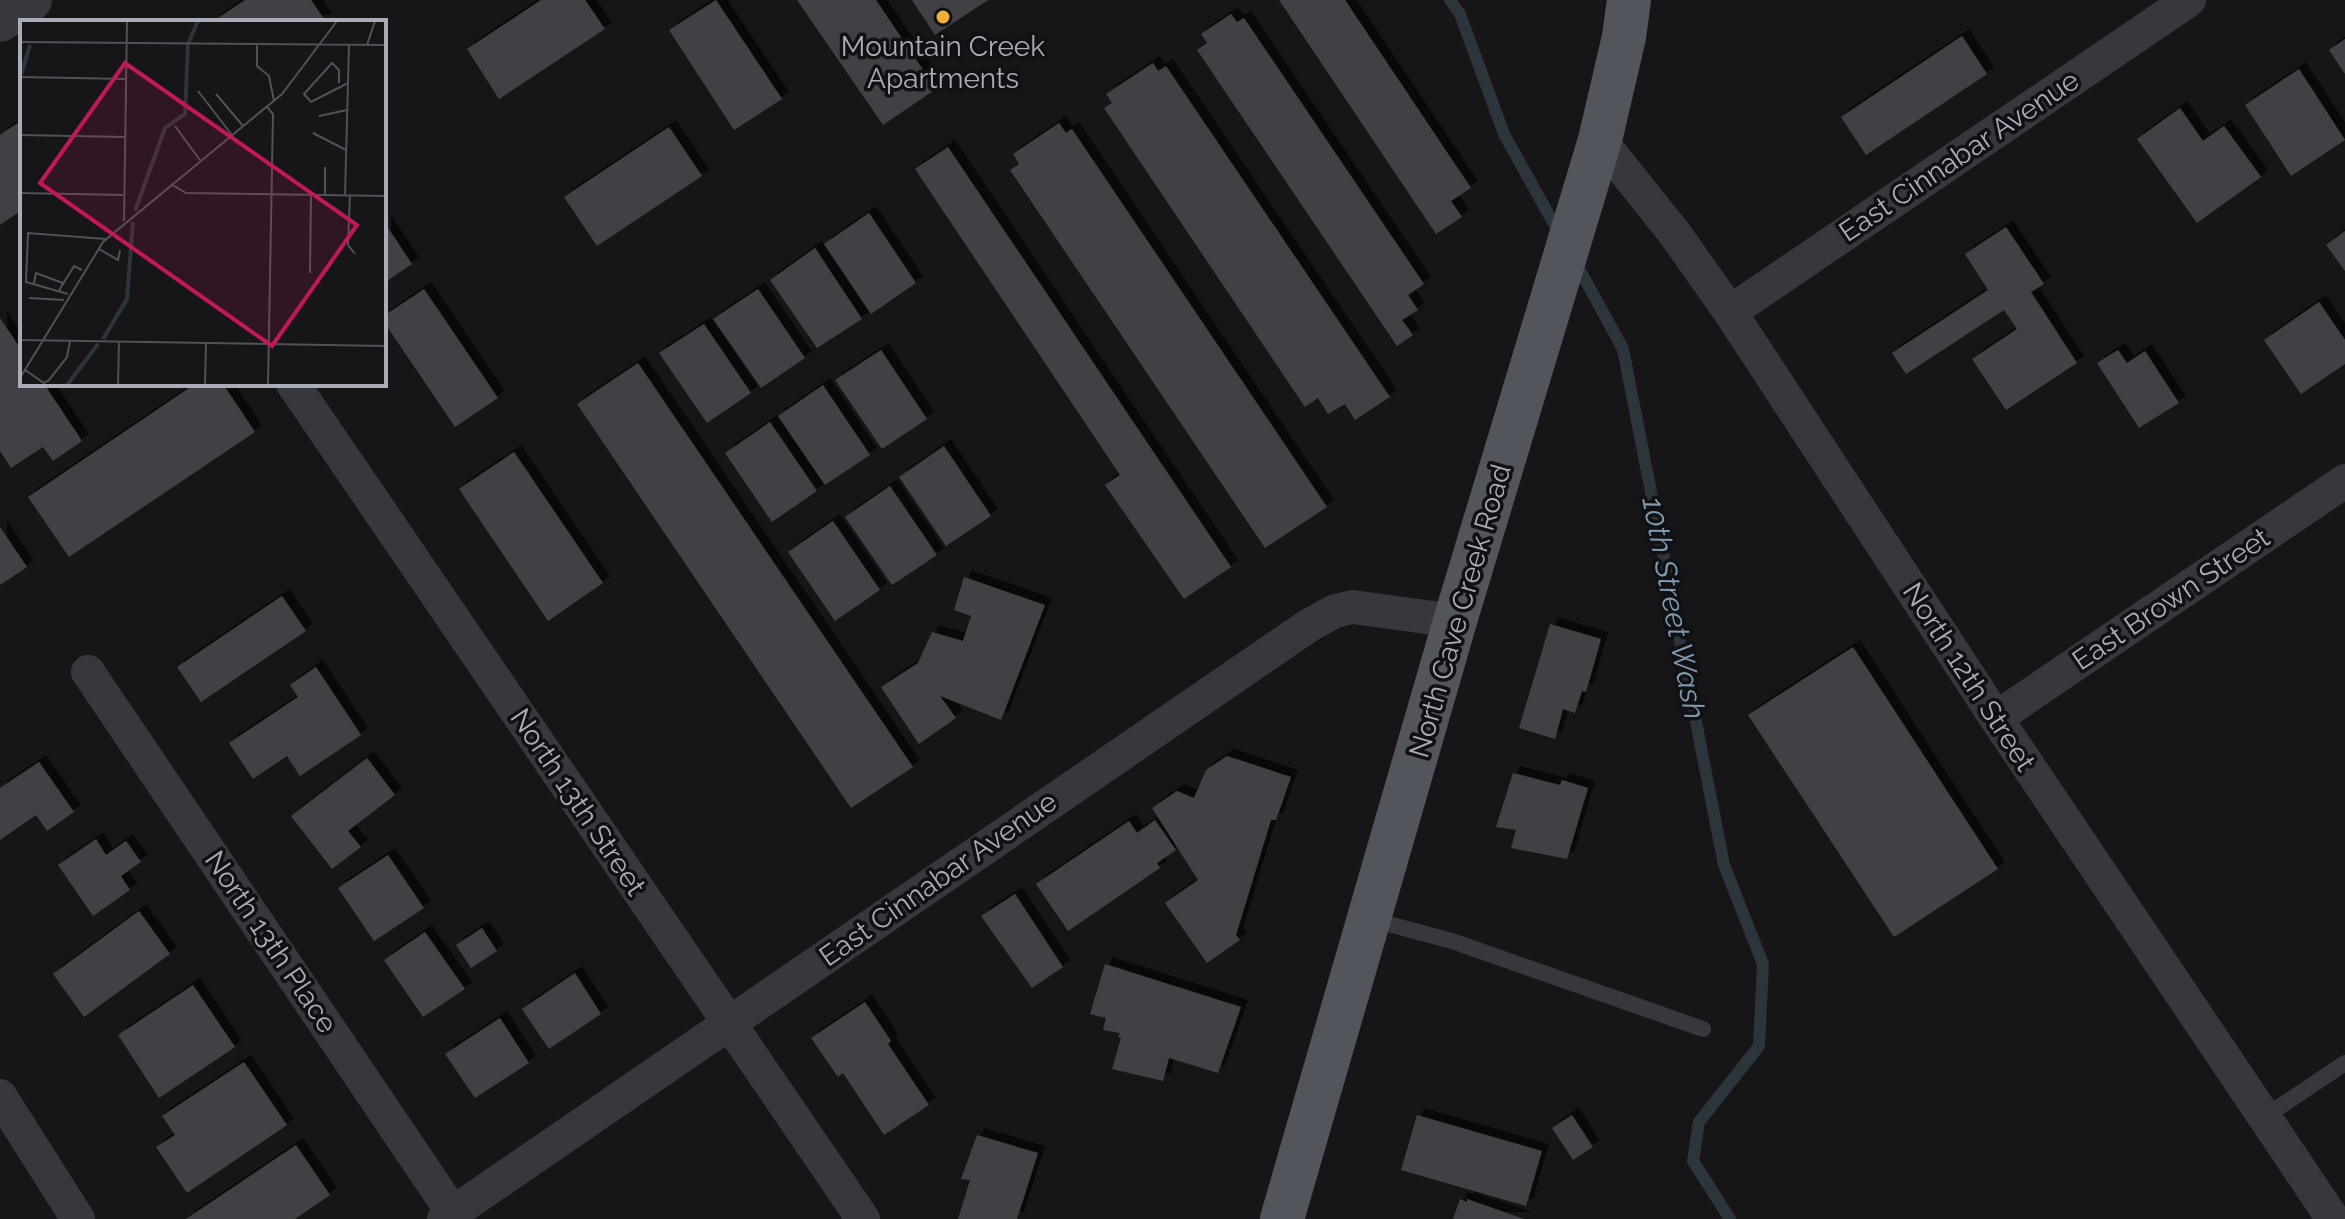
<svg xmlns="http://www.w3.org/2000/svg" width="2345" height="1219" font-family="Raleway,sans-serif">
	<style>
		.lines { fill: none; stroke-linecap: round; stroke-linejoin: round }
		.stream { stroke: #2c353c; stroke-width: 12 }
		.building { fill: #404145; filter: url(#shadow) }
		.service { stroke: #37383d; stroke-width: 16 }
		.minor { stroke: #37383d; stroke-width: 34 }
		.tertiary { stroke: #37383d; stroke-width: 42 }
		.primary { stroke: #53555c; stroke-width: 44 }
		.poi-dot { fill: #f2b134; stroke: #111113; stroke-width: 3 }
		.labels { text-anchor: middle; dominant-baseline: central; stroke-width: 7; stroke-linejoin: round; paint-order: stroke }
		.poi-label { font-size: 28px; fill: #a8adb8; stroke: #111113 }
		.street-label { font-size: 28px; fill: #a8adb8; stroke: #111113 }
		.water-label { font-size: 30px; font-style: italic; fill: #7f9bb3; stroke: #111113 }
		.inset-river { fill: none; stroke: #2c353c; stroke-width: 4 }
		.inset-road { fill: none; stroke: #505258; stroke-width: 2 }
		.view { fill: #c2185b; fill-opacity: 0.15; stroke: #c2185b; stroke-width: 4 }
		.inset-edge { fill: none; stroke: #a8adb8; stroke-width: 4 }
	</style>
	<defs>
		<filter id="shadow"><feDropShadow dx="7" dy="-7" stdDeviation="0" flood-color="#0009"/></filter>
	</defs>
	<rect width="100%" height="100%" fill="#161618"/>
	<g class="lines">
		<path class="stream" d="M 1450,0 L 1460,14 L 1504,134 L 1559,233
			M 1576,263 L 1623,349 L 1724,865 L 1763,964 L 1759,1046 L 1699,1122 L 1693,1161 L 1730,1219"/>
	</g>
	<path class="building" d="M 245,0 L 311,0 L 326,22 L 212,22 Z
		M 541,0 L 585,0 L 605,29 L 499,99 L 467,49 Z
		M 716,0 L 782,99 L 734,130 L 669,30 Z
		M 797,0 L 876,0 L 936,89 L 883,125 Z
		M 912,0 L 988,0 L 935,35 Z
		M 1279,0 L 1345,0 L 1471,188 L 1451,201 L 1462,217 L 1436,234 Z
		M 1231,14 L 1237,22 L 1244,18 L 1424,284 L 1408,295 L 1418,310 L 1402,320 L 1413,335 L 1397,346 L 1197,50 L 1207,43 L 1201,34 Z
		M 1962,36 L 1987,74 L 1866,155 L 1841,117 Z
		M 2345,39 L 2345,74 L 2329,50 Z
		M 1153,63 L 1158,71 L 1166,66 L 1390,397 L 1355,420 L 1345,404 L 1328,414 L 1318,398 L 1305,407 L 1104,108 L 1112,103 L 1106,94 Z
		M 2299,69 L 2345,140 L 2291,176 L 2245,105 Z
		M 2180,108 L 2203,141 L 2224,126 L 2261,177 L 2197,223 L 2137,139 Z
		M 22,120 L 22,210 L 0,225 L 0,135 Z
		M 1059,123 L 1066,133 L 1072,129 L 1327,507 L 1265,548 L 1010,170 L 1019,164 L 1013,154 Z
		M 669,127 L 702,176 L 597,246 L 564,197 Z
		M 948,147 L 1231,567 L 1184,599 L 1105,485 L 1120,475 L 915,169 Z
		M 869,213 L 916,283 L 871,314 L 824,244 Z
		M 384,222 L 412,264 L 384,283 Z
		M 2006,227 L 2044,284 L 2031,292 L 2077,363 L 2006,410 L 1972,359 L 2017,329 L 2004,310 L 1906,374 L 1892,353 L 1988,290 L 1965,254 Z
		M 2345,231 L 2345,271 L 2326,245 Z
		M 815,248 L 862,319 L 817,348 L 770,280 Z
		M 424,289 L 498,398 L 455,427 L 384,322 L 384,316 Z
		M 758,289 L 805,358 L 761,388 L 713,319 Z
		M 2319,302 L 2345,340 L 2345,364 L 2301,394 L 2264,340 Z
		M 0,318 L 22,351 L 22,384 L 44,384 L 82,441 L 53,461 L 43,447 L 11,468 L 0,451 Z
		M 704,324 L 751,393 L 707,423 L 659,353 Z
		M 881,350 L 927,419 L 882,449 L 835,380 Z
		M 2118,350 L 2127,363 L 2145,351 L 2179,403 L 2139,428 L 2097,363 Z
		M 638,363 L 913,767 L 851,808 L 577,404 Z
		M 195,384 L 223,384 L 255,432 L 69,557 L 28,497 Z
		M 823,385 L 870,455 L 825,485 L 778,416 Z
		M 770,422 L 817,491 L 772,522 L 725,453 Z
		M 944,446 L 991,516 L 946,546 L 899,477 Z
		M 514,452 L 603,583 L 548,621 L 459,489 Z
		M 890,486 L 937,555 L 892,585 L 845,517 Z
		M 833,521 L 880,590 L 835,621 L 788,552 Z
		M 0,527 L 27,567 L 0,585 Z
		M 964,577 L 1045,605 L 1001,720 L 940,696 L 956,718 L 919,744 L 881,687 L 918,663 L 932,632 L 963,641 L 971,616 L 954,610 Z
		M 282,596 L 306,631 L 201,702 L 177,667 Z
		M 1550,624 L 1601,639 L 1586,692 L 1582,691 L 1575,713 L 1563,709 L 1555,739 L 1519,728 Z
		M 1853,647 L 1998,869 L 1894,937 L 1748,715 Z
		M 316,667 L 361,735 L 300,776 L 287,756 L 253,779 L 229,743 L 298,697 L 290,685 Z
		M 1227,756 L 1291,777 L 1276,820 L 1271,820 L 1236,935 L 1240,940 L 1207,963 L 1165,903 L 1198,880 L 1152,808 L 1177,791 L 1194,798 L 1206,770 Z
		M 367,758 L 395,795 L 348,831 L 361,847 L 332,869 L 291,816 Z
		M 39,762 L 74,812 L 47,831 L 36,815 L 0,840 L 0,788 Z
		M 1513,773 L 1560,785 L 1562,780 L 1588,788 L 1567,859 L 1511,848 L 1516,830 L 1496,827 Z
		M 1155,820 L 1176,850 L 1157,863 L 1160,868 L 1068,931 L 1036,884 L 1129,821 L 1137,833 Z
		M 96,839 L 106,855 L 126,841 L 141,862 L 121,876 L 130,890 L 93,916 L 58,865 Z
		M 388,855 L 424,908 L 374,941 L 338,888 Z
		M 1015,894 L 1063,967 L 1032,988 L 981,916 Z
		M 139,911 L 170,954 L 84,1017 L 53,974 Z
		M 482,928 L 497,951 L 471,968 L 456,945 Z
		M 425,932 L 465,989 L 423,1017 L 384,960 Z
		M 1105,964 L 1241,1007 L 1218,1073 L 1169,1058 L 1163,1081 L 1112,1069 L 1121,1038 L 1118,1037 L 1120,1033 L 1103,1030 L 1106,1018 L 1090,1014 Z
		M 575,973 L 601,1014 L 549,1049 L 522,1009 Z
		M 193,985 L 235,1047 L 159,1098 L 118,1035 Z
		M 865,1002 L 891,1041 L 888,1044 L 929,1105 L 884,1135 L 843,1073 L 838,1077 L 811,1038 Z
		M 500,1018 L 529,1063 L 475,1098 L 445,1054 Z
		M 244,1062 L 287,1125 L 187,1193 L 156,1147 L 175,1135 L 162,1116 Z
		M 1417,1115 L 1542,1151 L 1526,1206 L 1401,1170 Z
		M 1572,1115 L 1593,1147 L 1573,1160 L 1552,1128 Z
		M 977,1135 L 1038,1153 L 1017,1219 L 958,1219 L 970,1180 L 961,1179 Z
		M 296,1145 L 330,1195 L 295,1219 L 186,1219 Z
		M 1460,1199 L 1467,1202 L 1467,1199 L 1524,1219 L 1453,1219 Z"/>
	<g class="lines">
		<path class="service" d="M 1370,919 L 1452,941 L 1703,1029
			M 2263,1118 L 2345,1063"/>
		<path class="minor" d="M 1600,140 L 1675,234 L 1730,312 L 1996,718 L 2333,1219
			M 1730,312 L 2189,0
			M 293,384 L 863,1219
			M 88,672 L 453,1213
			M 1996,718 L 2345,481
			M 0,1096 L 78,1219
			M 444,1219 L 1308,626 L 1335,611 L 1353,607 L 1455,621"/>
		<path class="tertiary" d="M 0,21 L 31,0"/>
		<path class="primary" d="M 1282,1219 L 1455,621 L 1600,140 L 1624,37 L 1629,0"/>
	</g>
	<circle class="poi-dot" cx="943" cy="17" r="8"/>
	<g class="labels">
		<g class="poi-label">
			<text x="943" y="46">Mountain Creek<tspan x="943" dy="32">Apartments</tspan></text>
		</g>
		<g class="street-label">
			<text transform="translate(1959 156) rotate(-34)">East Cinnabar Avenue</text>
			<text transform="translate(2171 599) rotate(-34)">East Brown Street</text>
			<text transform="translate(1460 611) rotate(-74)">North Cave Creek Road</text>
			<text transform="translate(1969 677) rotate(57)">North 12th Street</text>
			<text transform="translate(578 802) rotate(56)">North 13th Street</text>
			<text transform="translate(938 879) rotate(-35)">East Cinnabar Avenue</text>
			<text transform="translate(271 942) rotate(56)">North 13th Place</text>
		</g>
		<g class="water-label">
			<text transform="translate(1674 608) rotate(79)">10th Street Wash</text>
		</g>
	</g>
	<g transform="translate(20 20)">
		<rect width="366" height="366" fill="#161618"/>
		<path class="inset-river" d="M 1,55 L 10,25M 115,191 L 145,108 L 165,94 L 168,24 L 178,1M 83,319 L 107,279 L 113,202M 47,365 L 78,324"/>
		<path class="inset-road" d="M 0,22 L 366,25M 237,24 L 237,46 L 249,56 L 254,81M 347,25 L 355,1M 0,57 L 106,59M 319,63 L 319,50 L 312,43 L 284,74 L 291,82 L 328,63M 178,71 L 212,115M 196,74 L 223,106M 247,87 L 253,94 L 248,365M 299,96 L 327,90M 155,106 L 180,140M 293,113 L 326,130M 0,115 L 105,117M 151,164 L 166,173 L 366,176M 0,173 L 103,175M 305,174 L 305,147M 325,175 L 329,25M 330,175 L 328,225 L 335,234M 104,201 L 107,1M 79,229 L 98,240 L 100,230M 290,253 L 291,174M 14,263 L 16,253 L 43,263M 38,272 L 54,246 L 62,250M 48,274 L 6,262 L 8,213 L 86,219M 9,278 L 44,280M 0,320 L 366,326M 5,350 L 24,363 L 29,360 L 47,337 L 50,321M 0,358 L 83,222 L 262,74 L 317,1M 98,365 L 99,321M 185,365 L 186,323"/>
		<path class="view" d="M 105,43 L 337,205 L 252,326 L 20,163 Z"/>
		<rect width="366" height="366" class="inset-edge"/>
	</g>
</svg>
